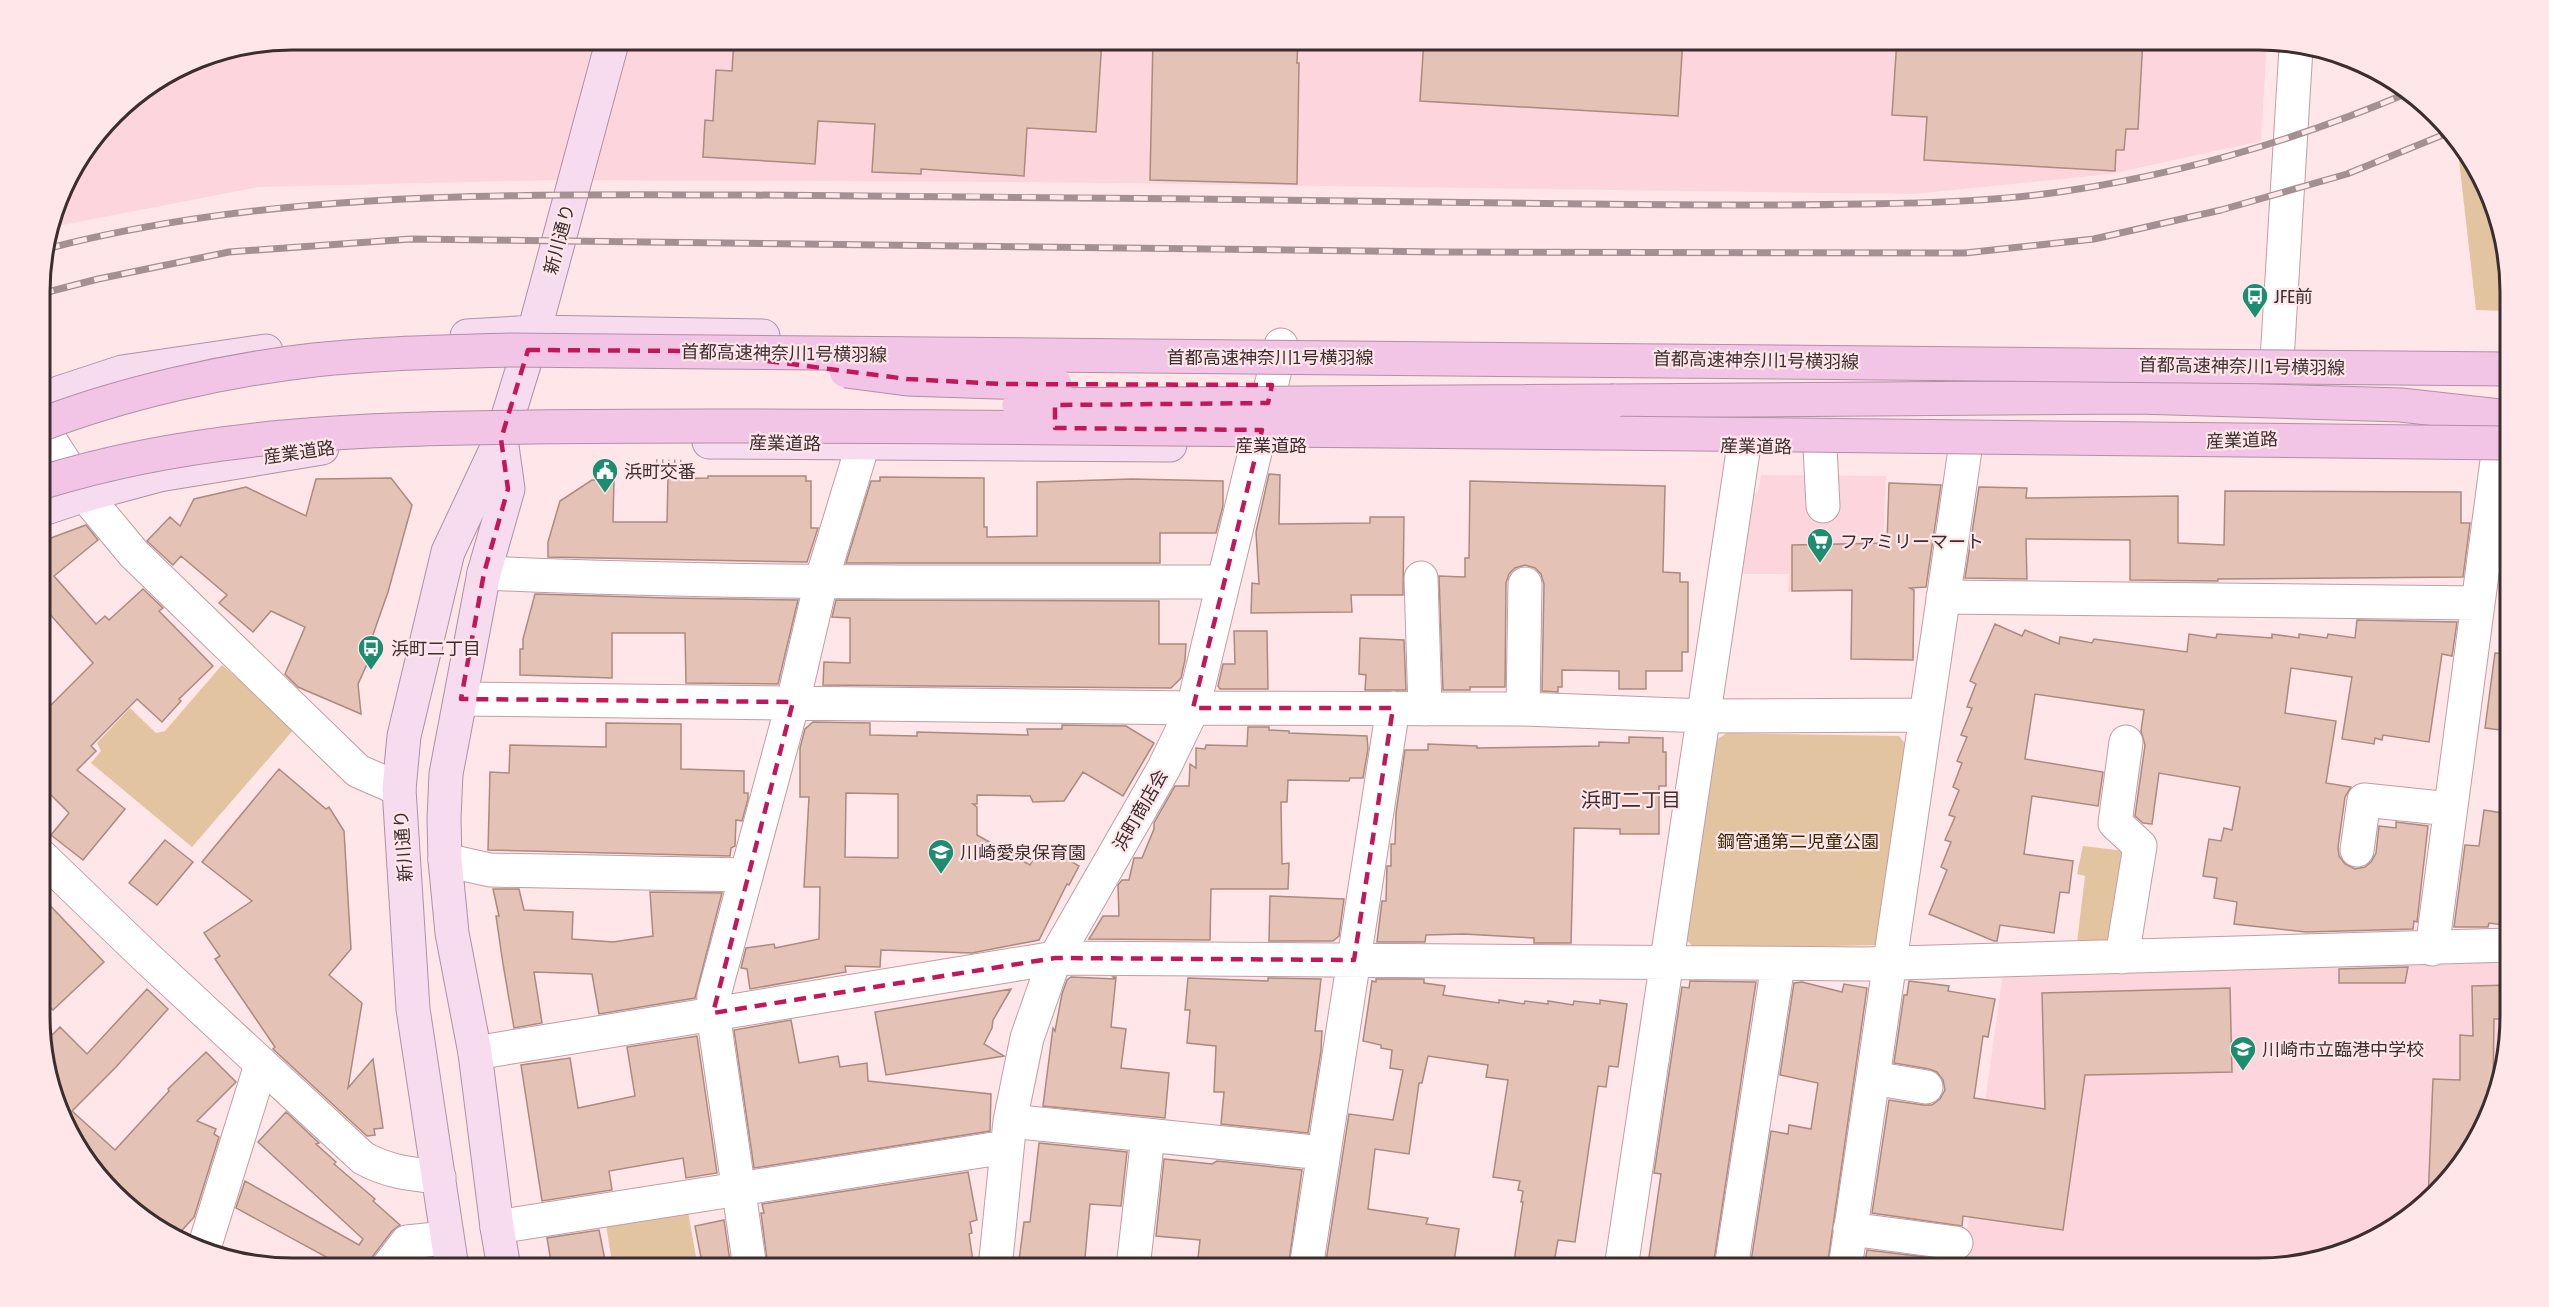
<svg xmlns="http://www.w3.org/2000/svg" width="2549" height="1307" font-family="'Asap Condensed','Noto Sans JP',sans-serif">
	<style>
		.built { fill: #fcd6dc }
		.green { fill: #e2c4a0 }
		.building { fill: #e5c2b6; stroke: #ab8a7f; stroke-width: 1.5; fill-rule: evenodd }
		.lines { fill: none; stroke-linecap: round; stroke-linejoin: round }
		.minor-casing { stroke: #c29da3; stroke-width: 35 }
		.major-casing { stroke: #b28fa6; stroke-width: 35 }
		.highway-casing { stroke: #b28fa6; stroke-width: 35 }
		.path { stroke: #b19c9f; stroke-width: 4; stroke-dasharray: 1.5 4.5; stroke-linecap: butt }
		.minor { stroke: #fff; stroke-width: 33 }
		.major { stroke: #f7dcf0; stroke-width: 33 }
		.highway { stroke: #f2c4e6; stroke-width: 33 }
		.rail-casing { stroke: #a49093; stroke-width: 7 }
		.rail { stroke: #fee6e9; stroke-width: 4.5; stroke-dasharray: 14; stroke-linecap: butt }
		.highway-bridge-casing { stroke: #b28fa6; stroke-width: 35; stroke-linecap: butt }
		.highway-bridge { stroke: #f2c4e6; stroke-width: 33 }
		.marked { fill: none; stroke: #c2185b; stroke-width: 4.5; stroke-dasharray: 12 8; stroke-linejoin: round }
		.labels { text-anchor: middle; dominant-baseline: central; stroke-width: 4.5; stroke-linejoin: round; paint-order: stroke }
		.street-label { font-size: 18px; fill: #3c2d2f; stroke: #fee6e9 }
		.poi-label { font-size: 18px; fill: #3c2d2f; stroke: #fee6e9; text-anchor: start }
		.park-label { font-size: 18px; fill: #3f2805; stroke: #fee6e9 }
		.neighbourhood-label { font-size: 20px; fill: #3c2d2f; stroke: #fee6e9 }
		.rim { fill: none; stroke: #3c2d2f; stroke-width: 3 }
	</style>
	<rect width="100%" height="100%" fill="#fee6e9"/>
	<path class="built" d="M 291,39 L 2258,39 L 2267,41 L 2261,141 L 2110,174 L 1915,194 L 1028,182 L 556,180 L 258,187 L 52,227 L 65,180 L 125,102 L 195,58 Z
		M 1761,475 L 1886,476 L 1882,566 L 1860,592 L 1788,592 L 1789,574 L 1738,574 L 1750,493 L 1758,493 Z
		M 2510,960 L 2510,1016 L 2484,1128 L 2447,1182 L 2398,1226 L 2339,1255 L 2274,1267 L 1962,1268 L 2003,973 Z"/>
	<path class="green" d="M 2459,141 L 2467,151 L 2508,259 L 2508,311 L 2476,310 L 2457,142 Z
		M 222,665 L 295,728 L 192,847 L 91,763 L 101,751 L 97,743 L 130,708 L 156,733 L 165,731 Z
		M 1727,733 L 1899,736 L 1911,751 L 1879,945 L 1695,949 L 1686,939 L 1716,740 Z
		M 2083,846 L 2125,851 L 2113,950 L 2076,951 L 2085,876 L 2077,874 Z
		M 687,1206 L 698,1268 L 613,1268 L 605,1219 Z"/>
	<path class="building" d="M 734,39 L 1102,39 L 1096,132 L 1027,128 L 1024,176 L 921,169 L 921,174 L 872,172 L 875,124 L 818,121 L 815,164 L 703,157 L 705,120 L 713,121 L 716,70 L 732,71 Z
		M 1153,39 L 1298,40 L 1297,63 L 1299,63 L 1297,184 L 1150,180 Z
		M 1424,39 L 1683,39 L 1678,116 L 1420,101 Z
		M 1897,39 L 2143,39 L 2138,129 L 2126,129 L 2124,150 L 2116,150 L 2115,171 L 1924,160 L 1927,117 L 1892,115 Z
		M 1269,474 L 1280,475 L 1279,524 L 1370,523 L 1370,517 L 1404,517 L 1403,595 L 1351,595 L 1352,612 L 1251,613 L 1252,583 L 1259,584 L 1256,532 Z
		M 708,476 L 806,476 L 806,481 L 811,481 L 811,528 L 818,528 L 807,562 L 548,557 L 548,542 L 560,501 L 592,480 L 614,480 L 613,522 L 667,522 L 668,479 L 708,478 Z
		M 880,477 L 984,478 L 984,527 L 987,527 L 987,537 L 1037,536 L 1037,482 L 1132,479 L 1223,481 L 1223,506 L 1216,533 L 1160,533 L 1160,563 L 846,563 L 871,481 L 880,481 Z
		M 391,478 L 412,505 L 388,592 L 369,646 L 371,646 L 366,661 L 368,662 L 358,684 L 361,714 L 298,687 L 285,674 L 305,627 L 271,611 L 253,632 L 219,603 L 227,595 L 181,556 L 173,565 L 147,541 L 170,517 L 180,526 L 194,499 L 246,487 L 306,516 L 316,479 Z
		M 1470,481 L 1665,486 L 1663,572 L 1680,573 L 1680,582 L 1688,582 L 1688,652 L 1682,652 L 1682,671 L 1646,671 L 1646,689 L 1619,689 L 1619,671 L 1562,670 L 1562,687 L 1558,687 L 1558,692 L 1542,691 L 1544,584 L 1541,574 L 1535,568 L 1525,565 L 1515,568 L 1509,574 L 1506,583 L 1505,687 L 1470,687 L 1470,690 L 1443,690 L 1439,576 L 1465,577 L 1465,558 L 1469,558 Z
		M 1889,483 L 1941,485 L 1926,587 L 1910,588 L 1914,590 L 1913,660 L 1851,659 L 1852,590 L 1792,591 L 1792,545 L 1887,543 Z
		M 1979,487 L 2027,488 L 2026,498 L 2178,496 L 2178,543 L 2224,545 L 2225,491 L 2461,492 L 2461,523 L 2470,523 L 2463,577 L 2218,579 L 2218,581 L 2130,580 L 2130,540 L 2026,539 L 2027,579 L 1965,578 Z
		M 2508,524 L 2509,576 L 2501,577 Z
		M 86,525 L 98,540 L 54,576 L 96,624 L 105,616 L 109,620 L 143,589 L 163,608 L 159,611 L 213,666 L 179,699 L 181,701 L 162,722 L 137,699 L 91,746 L 96,751 L 77,770 L 125,809 L 83,860 L 51,835 L 69,813 L 41,785 L 41,715 L 93,663 L 40,603 L 40,542 Z
		M 535,594 L 668,598 L 798,600 L 778,684 L 686,683 L 685,633 L 612,633 L 612,678 L 520,675 L 520,649 L 523,649 L 523,639 Z
		M 836,600 L 1159,601 L 1159,644 L 1186,644 L 1185,660 L 1181,678 L 1171,688 L 823,685 L 824,662 L 850,663 L 850,618 L 832,617 Z
		M 2357,620 L 2457,622 L 2452,656 L 2442,654 L 2429,742 L 2383,735 L 2382,740 L 2375,738 L 2374,744 L 2342,739 L 2352,677 L 2291,668 L 2285,713 L 2336,721 L 2326,783 L 2351,787 L 2345,797 L 2338,847 L 2339,856 L 2345,864 L 2355,869 L 2365,867 L 2371,862 L 2376,853 L 2379,826 L 2396,828 L 2396,822 L 2428,826 L 2417,922 L 2414,921 L 2413,929 L 2306,932 L 2234,924 L 2237,902 L 2214,898 L 2217,878 L 2203,876 L 2209,839 L 2221,841 L 2224,828 L 2232,830 L 2240,787 L 2159,773 L 2152,824 L 2143,823 L 2135,816 L 2145,745 L 2141,731 L 2144,710 L 2035,694 L 2025,759 L 2103,772 L 2098,806 L 2032,796 L 2024,854 L 2073,861 L 2069,893 L 2060,892 L 2054,933 L 2000,925 L 1997,941 L 1994,941 L 1929,914 L 1947,870 L 1941,867 L 1951,842 L 1945,840 L 1955,817 L 1949,815 L 1959,790 L 1953,787 L 1962,763 L 1957,761 L 1967,737 L 1961,735 L 1972,708 L 1967,707 L 1976,684 L 1970,681 L 1995,624 L 2022,636 L 2025,630 L 2059,644 L 2060,637 L 2092,643 L 2094,639 L 2187,652 L 2189,634 L 2216,638 L 2217,634 L 2272,638 L 2272,634 L 2299,638 L 2299,634 L 2327,638 L 2328,634 L 2355,638 Z
		M 1234,631 L 1267,631 L 1268,689 L 1220,689 L 1218,686 L 1223,664 L 1235,664 Z
		M 1360,638 L 1404,640 L 1406,690 L 1365,690 L 1366,675 L 1359,674 Z
		M 2495,653 L 2509,654 L 2509,731 L 2485,728 Z
		M 813,722 L 870,723 L 870,735 L 917,736 L 917,732 L 1028,735 L 1027,729 L 1062,729 L 1062,725 L 1126,726 L 1154,743 L 1123,796 L 1083,772 L 1064,801 L 1033,802 L 1030,796 L 977,795 L 977,804 L 973,804 L 977,807 L 977,835 L 1030,865 L 1042,844 L 1079,866 L 1069,885 L 1067,884 L 1039,940 L 972,953 L 881,950 L 880,967 L 845,966 L 846,972 L 750,989 L 747,969 L 741,968 L 746,948 L 774,944 L 775,948 L 819,939 L 820,887 L 804,887 L 809,797 L 800,797 L 800,748 L 805,729 ZM 846,793 L 898,794 L 898,858 L 845,857 Z
		M 606,723 L 681,724 L 681,769 L 744,771 L 744,793 L 748,793 L 748,799 L 742,821 L 736,820 L 735,846 L 731,848 L 730,856 L 488,850 L 490,772 L 509,773 L 510,745 L 606,747 Z
		M 1248,727 L 1269,727 L 1269,730 L 1289,731 L 1289,733 L 1367,736 L 1368,749 L 1363,778 L 1350,778 L 1349,781 L 1288,780 L 1287,802 L 1281,802 L 1282,864 L 1289,863 L 1288,889 L 1211,889 L 1210,940 L 1089,939 L 1103,916 L 1119,916 L 1118,885 L 1122,880 L 1129,880 L 1134,858 L 1142,858 L 1154,829 L 1154,823 L 1175,786 L 1189,786 L 1190,764 L 1196,768 L 1196,748 L 1205,749 L 1206,745 L 1247,746 Z
		M 1629,737 L 1663,738 L 1663,752 L 1666,752 L 1666,786 L 1659,786 L 1659,834 L 1620,834 L 1620,829 L 1574,828 L 1571,943 L 1534,943 L 1534,938 L 1464,934 L 1426,935 L 1425,942 L 1377,942 L 1382,901 L 1386,901 L 1387,866 L 1391,866 L 1391,844 L 1395,844 L 1396,813 L 1405,750 L 1428,750 L 1428,744 L 1477,746 L 1477,748 L 1599,746 L 1599,742 L 1629,743 Z
		M 279,769 L 326,809 L 329,807 L 344,831 L 351,949 L 329,975 L 362,1003 L 348,1088 L 373,1059 L 383,1128 L 374,1129 L 375,1135 L 367,1136 L 273,1049 L 275,1047 L 215,959 L 220,956 L 204,933 L 252,901 L 202,862 Z
		M 2484,810 L 2509,814 L 2510,926 L 2489,923 L 2488,927 L 2454,927 L 2465,845 L 2479,846 Z
		M 165,840 L 193,862 L 157,905 L 129,883 Z
		M 493,889 L 519,889 L 524,910 L 573,912 L 572,939 L 613,942 L 653,936 L 650,892 L 722,893 L 695,998 L 599,1014 L 592,974 L 534,972 L 542,1023 L 514,1028 L 503,964 L 496,916 L 499,916 Z
		M 41,896 L 104,962 L 53,1010 L 41,998 Z
		M 1270,896 L 1344,899 L 1339,936 L 1333,941 L 1269,941 Z
		M 2408,967 L 2405,983 L 2339,983 L 2339,969 Z
		M 1071,977 L 1115,979 L 1113,977 L 1116,977 L 1111,1027 L 1126,1029 L 1121,1068 L 1169,1073 L 1165,1118 L 1043,1106 L 1053,1028 L 1055,1031 L 1062,994 L 1067,980 Z
		M 1188,978 L 1268,981 L 1268,978 L 1321,979 L 1315,1031 L 1322,1031 L 1321,1051 L 1308,1133 L 1221,1124 L 1224,1092 L 1214,1092 L 1216,1046 L 1187,1043 L 1190,1010 L 1185,1010 Z
		M 1376,979 L 1424,979 L 1424,983 L 1445,986 L 1443,995 L 1499,1003 L 1499,1000 L 1524,1004 L 1525,1001 L 1548,1004 L 1548,1001 L 1573,1005 L 1574,1001 L 1600,1004 L 1600,1000 L 1627,1004 L 1618,1067 L 1609,1066 L 1606,1087 L 1598,1086 L 1575,1242 L 1558,1240 L 1553,1268 L 1513,1268 L 1523,1202 L 1521,1202 L 1523,1191 L 1518,1190 L 1520,1181 L 1493,1177 L 1508,1080 L 1486,1077 L 1488,1065 L 1428,1056 L 1422,1083 L 1419,1083 L 1409,1154 L 1375,1149 L 1368,1209 L 1428,1218 L 1426,1224 L 1459,1229 L 1453,1268 L 1325,1268 L 1349,1114 L 1393,1120 L 1403,1070 L 1390,1068 L 1392,1050 L 1381,1048 L 1381,1045 L 1363,1041 L 1372,981 L 1376,982 Z
		M 1690,981 L 1756,982 L 1713,1267 L 1649,1257 L 1661,1174 L 1654,1173 L 1682,987 L 1689,988 Z
		M 1909,981 L 1949,986 L 1948,991 L 1995,999 L 1988,1037 L 1983,1036 L 1974,1098 L 2045,1109 L 2042,993 L 2230,988 L 2232,1072 L 2085,1075 L 2063,1230 L 1963,1216 L 1962,1226 L 1872,1213 L 1889,1100 L 1923,1105 L 1932,1105 L 1940,1099 L 1945,1090 L 1943,1080 L 1937,1072 L 1929,1069 L 1894,1063 L 1904,995 L 1907,995 Z
		M 1802,982 L 1842,992 L 1844,984 L 1867,988 L 1827,1268 L 1779,1264 L 1779,1268 L 1750,1268 L 1771,1131 L 1788,1134 L 1789,1125 L 1811,1129 L 1818,1083 L 1780,1075 L 1794,983 Z
		M 2510,985 L 2509,1019 L 2494,1019 L 2493,1089 L 2484,1128 L 2447,1182 L 2428,1200 L 2433,1079 L 2460,1080 L 2460,1035 L 2473,1036 L 2472,986 Z
		M 147,989 L 168,1009 L 116,1067 L 72,1111 L 115,1150 L 169,1091 L 168,1089 L 206,1052 L 236,1082 L 197,1121 L 216,1129 L 214,1134 L 219,1137 L 194,1217 L 175,1238 L 91,1169 L 58,1112 L 41,1049 L 41,1046 L 60,1027 L 87,1054 Z
		M 1011,989 L 993,1020 L 992,1028 L 984,1044 L 1004,1056 L 886,1075 L 875,1012 Z
		M 791,1020 L 799,1063 L 838,1056 L 840,1067 L 867,1063 L 868,1081 L 991,1094 L 990,1131 L 754,1168 L 734,1030 Z
		M 697,1036 L 717,1173 L 686,1178 L 683,1158 L 609,1171 L 612,1190 L 542,1201 L 521,1065 L 570,1058 L 578,1108 L 635,1096 L 627,1047 Z
		M 286,1112 L 319,1143 L 316,1144 L 336,1162 L 334,1164 L 375,1199 L 373,1201 L 400,1225 L 392,1231 L 372,1257 L 369,1268 L 342,1268 L 343,1266 L 236,1208 L 245,1181 L 359,1245 L 363,1239 L 258,1142 Z
		M 1039,1143 L 1127,1152 L 1121,1206 L 1090,1204 L 1084,1268 L 1018,1268 L 1024,1222 L 1030,1222 Z
		M 1164,1159 L 1212,1164 L 1217,1161 L 1302,1170 L 1288,1268 L 1197,1268 L 1200,1240 L 1156,1236 Z
		M 968,1172 L 977,1220 L 970,1222 L 972,1233 L 969,1234 L 974,1268 L 865,1268 L 863,1260 L 815,1268 L 800,1268 L 799,1262 L 768,1267 L 761,1213 L 764,1213 L 762,1204 Z
		M 724,1220 L 731,1268 L 703,1268 L 695,1226 Z
		M 599,1230 L 606,1265 L 552,1268 L 547,1238 Z
		M 1867,1250 L 1958,1261 L 1957,1268 L 1864,1268 Z"/>
	<g class="lines">
		<g class="minor-casing">
			<path id="minor" d="M 2277,360 L 2296,48
				M 40,424 L 85,495 L 134,554 L 358,771 L 399,789
				M 1820,447 L 1823,506
				M 484,573 C 730,584 976,582 1222,582
				M 1421,578 L 1425,709
				M 1943,597 L 2478,603
				M 461,699 L 1193,708 L 1523,709 L 1704,716 L 1926,715
				M 1523,709 L 1525,584
				M 2357,850 L 2364,800 L 2450,809
				M 41,856 L 146,957 L 363,1158 C 388,1172 411,1174 439,1177
				M 445,860 L 490,870 L 745,875
				M 2432,949 L 2501,431
				M 2122,957 L 2140,846 L 2115,823 L 2126,742
				M 475,1053 L 1055,958 L 1865,964 L 2510,945
				M 1873,1078 L 1926,1087
				M 1010,1121 L 1323,1153
				M 497,1227 L 1006,1147
				M 1850,1229 L 1956,1243
				M 204,1248 L 261,1065
				M 387,1268 L 407,1242 L 446,1238
				M 750,1268 L 713,1013 L 714,995 L 793,702 L 821,582 L 863,444
				M 995,1268 L 1010,1121 L 1027,1038 L 1055,958 L 1164,768 L 1193,708 L 1281,345
				M 1133,1268 L 1148,1136
				M 1306,1268 L 1393,708
				M 1621,1268 L 1744,445
				M 1731,1268 L 1778,965
				M 1845,1268 L 1965,450"/>
		</g>
		<g class="major-casing">
			<path id="major" d="M 467,336 L 534,332 L 763,336
				M 40,399 L 122,372 L 266,351
				M 501,439 L 508,489 L 484,573 L 446,774 L 444,819 L 445,860 L 452,933 L 475,1053 L 497,1227 L 504,1268
				M 709,442 L 1170,445
				M 40,510 L 85,495 L 159,475 L 322,448
				M 452,1268 L 413,1009 L 399,789 L 404,736 L 448,552 L 501,439 L 534,332 L 613,39"/>
		</g>
		<g class="highway-casing">
			<path id="highway" d="M 1614,401 L 2137,397 L 2401,405 L 2508,417"/>
		</g>
		<path class="path" d="M 656,461 L 686,462
			M 1809,545 L 1809,534"/>
		<use href="#minor" class="minor"/>
		<use href="#major" class="major"/>
		<use href="#highway" class="highway"/>
		<g class="rail-casing">
			<path id="rail" d="M 46,249 C 275,189 514,195 749,195 C 1028,196 1308,201 1587,204 C 1679,205 1771,206 1863,204 C 1931,203 1999,201 2066,191 C 2185,173 2299,139 2410,92
				M 40,294 L 98,279 L 229,252 L 411,239 L 1442,252 L 1965,253 L 2094,239 L 2221,210 L 2347,174 L 2450,132"/>
		</g>
		<use href="#rail" class="rail"/>
		<g class="highway-bridge-casing">
			<path id="highway-bridge" d="M 846,371 L 907,379 L 1055,384
				M 1019,405 L 1614,401
				M 40,425 C 123,393 226,370 314,360 C 379,353 445,352 510,350 L 2508,369
				M 40,483 C 200,433 366,429 532,427 C 673,425 814,426 955,427 C 1473,430 1990,438 2508,443"/>
		</g>
		<use href="#highway-bridge" class="highway-bridge"/>
	</g>
	<path class="marked" d="M 528,350 L 690,351 L 907,379 L 1002,384 L 1272,385 L 1268,403 L 1055,405 L 1055,428 L 1262,430 L 1193,708 L 1393,708 L 1354,960 L 1055,958 L 713,1013 L 793,702 L 461,699 L 484,573 L 508,489 L 501,439 Z"/>
	<defs>
		<g id="bus-pin" transform="scale(1.35)"><path d="M0 17L-7.5 6A9.5 9.5 0 1 1 7.5 6Z" fill="#1c8e6f" stroke="#fee6e9"/><path d="M-5-6H5V4H4V6H2V4H-2V6H-4V4H-5ZM-3.5-4V0h7V-4ZM-3.5 1.2v1.5H-2V1.2ZM2 1.2v1.5H3.5V1.2Z" fill="#fff"/></g>
		<g id="civic-pin" transform="scale(1.35)"><path d="M0 17L-7.5 6A9.5 9.5 0 1 1 7.5 6Z" fill="#1c8e6f" stroke="#fee6e9"/><path d="M-.6-6.5H3V-4.5H.6V-3L4-1V1h2V6H-6V1h2V-1L-.6-3ZM-1.2 2.5V6h2.4V2.5Z" fill="#fff"/></g>
		<g id="supermarket-pin" transform="scale(1.35)"><path d="M0 17L-7.5 6A9.5 9.5 0 1 1 7.5 6Z" fill="#1c8e6f" stroke="#fee6e9"/><path d="M-6-5.5h2.5l.6 2H6L4.5 2H-2.5L-4.4-4H-6ZM-1.5 3.2a1.3 1.3 0 1 0 .1 0ZM3 3.2a1.3 1.3 0 1 0 .1 0Z" fill="#fff"/></g>
		<g id="school-pin" transform="scale(1.35)"><path d="M0 17L-7.5 6A9.5 9.5 0 1 1 7.5 6Z" fill="#1c8e6f" stroke="#fee6e9"/><path d="M0-5L7-2L0 1L-7-2ZM-4 1L0 2.5L4 1V4Q0 6-4 4Z" fill="#fff"/></g>
	</defs>
	<g fill-rule="evenodd">
		<use href="#bus-pin" x="2255" y="296"/>
		<use href="#civic-pin" x="605" y="471"/>
		<use href="#supermarket-pin" x="1820" y="541"/>
		<use href="#bus-pin" x="371" y="648"/>
		<use href="#school-pin" x="941" y="852"/>
		<use href="#school-pin" x="2243" y="1049"/>
	</g>
	<g class="labels">
		<g class="street-label">
			<text transform="translate(559 239) rotate(-75)">新川通り</text>
			<text transform="translate(784 353) rotate(1)">首都高速神奈川1号横羽線</text>
			<text x="1270" y="357">首都高速神奈川1号横羽線</text>
			<text transform="translate(1756 360) rotate(1)">首都高速神奈川1号横羽線</text>
			<text transform="translate(2242 366) rotate(1)">首都高速神奈川1号横羽線</text>
			<text transform="translate(2242 440) rotate(-2)">産業道路</text>
			<text transform="translate(785 443) rotate(1)">産業道路</text>
			<text x="1271" y="445">産業道路</text>
			<text transform="translate(1756 446) rotate(1)">産業道路</text>
			<text transform="translate(299 452) rotate(-8)">産業道路</text>
			<text transform="translate(1140 810) rotate(-60)">浜町商店会</text>
			<text transform="translate(403 846) rotate(-94)">新川通り</text>
		</g>
		<g class="poi-label">
			<text x="2274" y="296">JFE前</text>
			<text x="624" y="471">浜町交番</text>
			<text x="1840" y="541">ファミリーマート</text>
			<text x="391" y="648">浜町二丁目</text>
			<text x="960" y="852">川崎愛泉保育園</text>
			<text x="2262" y="1049">川崎市立臨港中学校</text>
		</g>
		<g class="park-label">
			<text x="1798" y="841">鋼管通第二児童公園</text>
		</g>
		<g class="neighbourhood-label">
			<text x="1631" y="799">浜町二丁目</text>
		</g>
	</g>
	<path d="M0 0H2549V1307H0ZM292 50H2258A242 242 0 0 1 2500 292V1016A242 242 0 0 1 2258 1258H292A242 242 0 0 1 50 1016V292A242 242 0 0 1 292 50Z" fill="#fee6e9" fill-rule="evenodd"/>
	<path class="rim" d="M292 50H2258A242 242 0 0 1 2500 292V1016A242 242 0 0 1 2258 1258H292A242 242 0 0 1 50 1016V292A242 242 0 0 1 292 50Z"/>
</svg>
